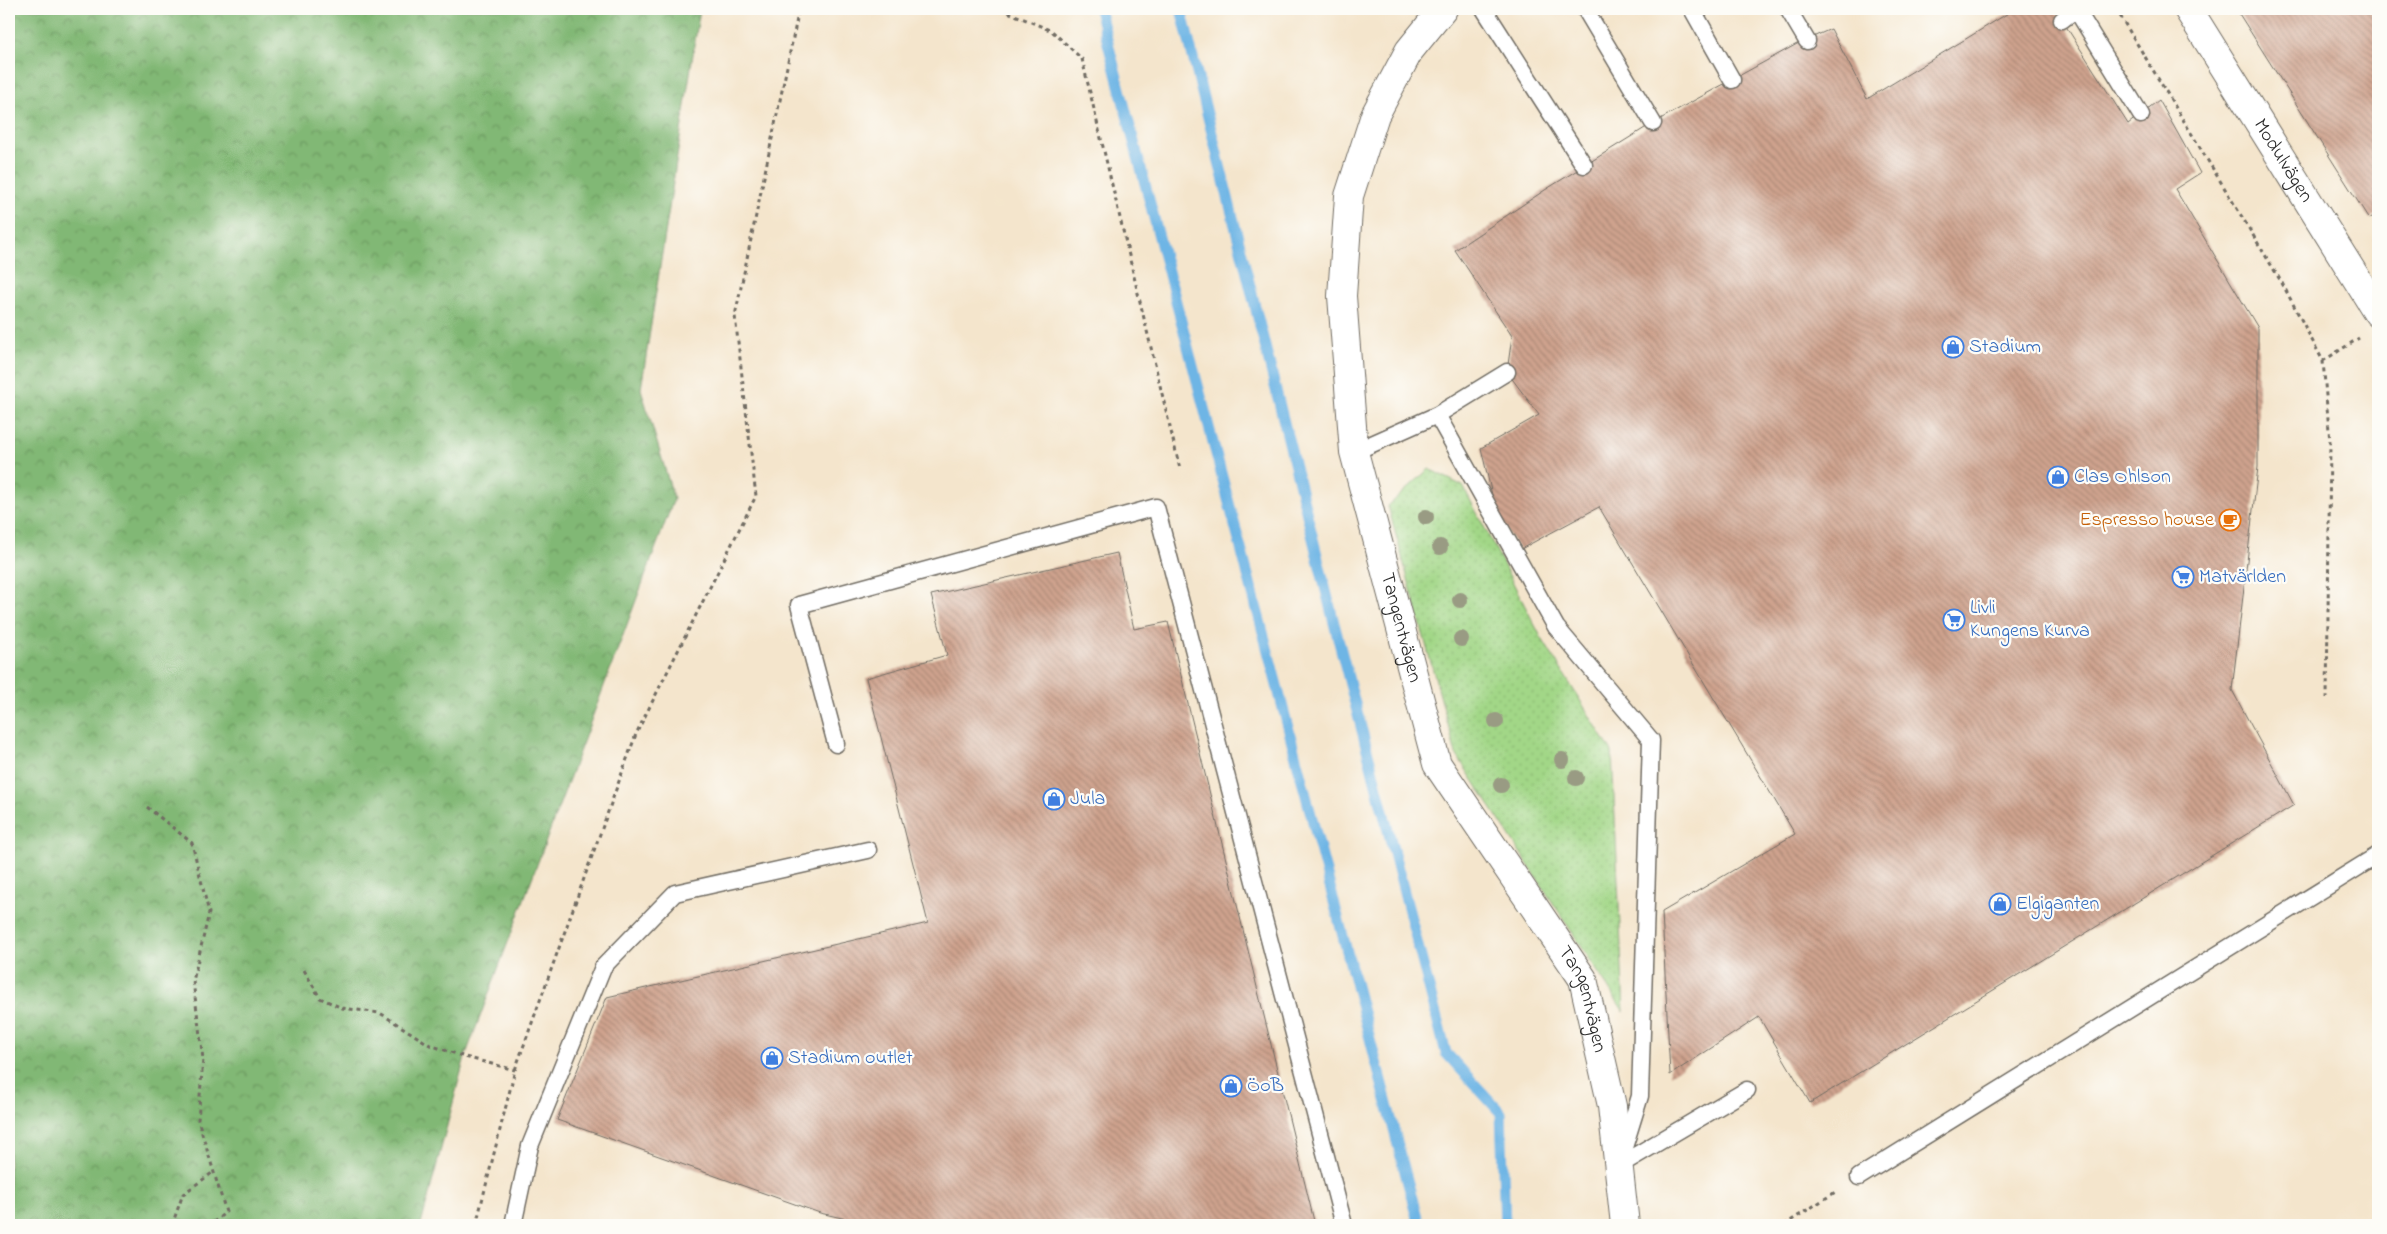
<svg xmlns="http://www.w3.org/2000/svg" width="2387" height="1234" font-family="'Indie Flower',sans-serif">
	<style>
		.grass { fill: url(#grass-dots); stroke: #668159 }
		.forest { fill: url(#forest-crowns); stroke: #567250 }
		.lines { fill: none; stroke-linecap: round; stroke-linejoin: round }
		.stream { stroke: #6eb5e5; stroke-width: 11 }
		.building { fill: url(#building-back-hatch) }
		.service-casing { stroke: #716c63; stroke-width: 19 }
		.minor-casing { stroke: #716c63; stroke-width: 30 }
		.path { stroke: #716c63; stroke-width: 3; stroke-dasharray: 4 4; stroke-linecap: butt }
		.service { stroke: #fff; stroke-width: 16 }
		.minor { stroke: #fff; stroke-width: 28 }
		.tree { fill: #999b83 }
		.labels { text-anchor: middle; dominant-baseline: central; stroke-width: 4.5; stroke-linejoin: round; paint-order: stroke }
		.street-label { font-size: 20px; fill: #2b2b2b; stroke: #fdfcf7 }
		.shop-label { font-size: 20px; fill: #366cbe; stroke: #fdfcf7; text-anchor: start }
		.food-label { font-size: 20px; fill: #c56008; stroke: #fdfcf7; text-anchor: end }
	</style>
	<defs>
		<pattern id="grass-dots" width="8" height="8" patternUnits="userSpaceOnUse" patternTransform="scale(1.25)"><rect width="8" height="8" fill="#a2d787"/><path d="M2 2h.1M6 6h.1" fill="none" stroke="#8cb975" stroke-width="1.8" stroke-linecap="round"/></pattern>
		<pattern id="forest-crowns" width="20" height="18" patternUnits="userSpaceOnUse" patternTransform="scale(1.25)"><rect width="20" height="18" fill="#81b874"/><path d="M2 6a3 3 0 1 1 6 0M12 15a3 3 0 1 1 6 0" fill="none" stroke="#6a965f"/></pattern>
		<pattern id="building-back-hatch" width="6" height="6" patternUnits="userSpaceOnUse" patternTransform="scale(1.25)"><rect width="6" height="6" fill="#cfa38e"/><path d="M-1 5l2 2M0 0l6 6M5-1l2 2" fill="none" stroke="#a88574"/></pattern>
	</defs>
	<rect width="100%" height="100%" fill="#fdfcf7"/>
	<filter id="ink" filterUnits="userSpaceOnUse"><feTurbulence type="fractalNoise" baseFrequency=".02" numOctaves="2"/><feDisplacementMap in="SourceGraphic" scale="10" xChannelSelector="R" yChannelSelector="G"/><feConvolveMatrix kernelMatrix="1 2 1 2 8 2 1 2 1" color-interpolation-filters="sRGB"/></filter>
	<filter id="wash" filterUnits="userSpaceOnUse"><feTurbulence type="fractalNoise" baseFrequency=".0096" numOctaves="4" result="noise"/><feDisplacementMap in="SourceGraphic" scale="20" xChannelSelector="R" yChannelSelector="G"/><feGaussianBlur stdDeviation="1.12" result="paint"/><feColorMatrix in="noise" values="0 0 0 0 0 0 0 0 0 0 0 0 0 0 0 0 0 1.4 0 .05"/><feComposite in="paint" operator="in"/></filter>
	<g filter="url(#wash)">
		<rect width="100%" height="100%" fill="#f4e5cc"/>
		<path class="grass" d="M 1429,469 L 1463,486 L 1541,637 L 1612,752 L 1624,1012 L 1456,754 L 1388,506 Z"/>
		<path class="forest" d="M 9,9 L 700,9 L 641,389 L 674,499 L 465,1057 L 421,1225 L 9,1225 Z"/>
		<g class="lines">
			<path class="stream" d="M 1099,9 L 1419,1225
				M 1181,9 L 1334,623 L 1446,1053 L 1501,1113 L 1505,1225"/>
		</g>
		<g id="blocks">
			<path class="building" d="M 2015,9 L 2055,9 L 2128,124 L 2159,100 L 2200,173 L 2175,189 L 2258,328 L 2258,467 L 2232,690 L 2294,805 L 1810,1103 L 1759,1017 L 1670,1075 L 1662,912 L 1795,834 L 1599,507 L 1519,550 L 1497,516 L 1481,448 L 1539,415 L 1507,372 L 1512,336 L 1455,250 L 1545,190 L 1653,123 L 1797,44 L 1831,29 L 1867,99 Z
				M 2236,9 L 2378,9 L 2378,213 L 2369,219 Z
				M 1117,553 L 1134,629 L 1168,622 L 1315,1225 L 873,1225 L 820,1213 L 557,1120 L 607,997 L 928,923 L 866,678 L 947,655 L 931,595 Z"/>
		</g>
	</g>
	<g filter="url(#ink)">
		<use href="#blocks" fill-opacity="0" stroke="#716c63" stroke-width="1"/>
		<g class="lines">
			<g class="service-casing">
				<path id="service" d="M 1484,9 L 1584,165
					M 1585,9 L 1653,123
					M 1692,9 L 1732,80
					M 1788,9 L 1807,41
					M 2076,9 L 2141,115
					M 2062,20 L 2076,9
					M 1437,415 L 1556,627 L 1651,740 L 1640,1096 L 1622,1154
					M 1354,452 L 1437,415 L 1507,372
					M 836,744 L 799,605 L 1156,507 L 1344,1225
					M 1618,1166 L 1747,1090
					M 1859,1177 L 2378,855
					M 513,1225 L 530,1146 L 603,967 L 675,893 L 868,850"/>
			</g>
			<g class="minor-casing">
				<g id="minor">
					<path id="s1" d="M 1443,9 L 1409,51 L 1375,115 L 1349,196 L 1342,296 L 1354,452 L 1437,764 L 1583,979 L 1612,1106 L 1625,1225"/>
					<path id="s2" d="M 2188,9 L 2378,313"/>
				</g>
			</g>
			<path class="path" d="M 1001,9 L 1052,31 L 1082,59 L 1180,469
				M 2116,9 L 2282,283 L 2323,361 L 2330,442 L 2327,698
				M 2323,361 L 2359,338
				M 147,807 L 192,843 L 209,913 L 193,981 L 203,1059 L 198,1120 L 226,1212 L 210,1225
				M 304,970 L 320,998 L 342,1008 L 380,1013 L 430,1045 L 465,1057 L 515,1070
				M 172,1225 L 183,1194 L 212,1173
				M 476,1225 L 515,1070 L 636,734 L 756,496 L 735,316 L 799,9
				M 1784,1225 L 1837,1191"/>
			<use href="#service" class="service"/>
			<use href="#minor" class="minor"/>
		</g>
		<g class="tree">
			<circle cx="1426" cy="517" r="8"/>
			<circle cx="1440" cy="547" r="8"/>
			<circle cx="1460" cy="600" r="8"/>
			<circle cx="1461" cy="639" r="8"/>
			<circle cx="1496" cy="721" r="8"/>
			<circle cx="1562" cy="760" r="8"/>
			<circle cx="1576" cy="778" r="8"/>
			<circle cx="1501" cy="785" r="8"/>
		</g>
	</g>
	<defs>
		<g id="shop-ring" transform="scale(1.125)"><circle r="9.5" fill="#fdfcf7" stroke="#3f7fe0" stroke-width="1.5"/><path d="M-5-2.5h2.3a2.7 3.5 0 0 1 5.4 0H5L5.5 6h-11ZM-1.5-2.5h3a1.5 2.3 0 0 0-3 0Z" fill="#3f7fe0"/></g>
		<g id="cafe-ring" transform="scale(1.125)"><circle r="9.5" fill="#fdfcf7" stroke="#e8710a" stroke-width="1.5"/><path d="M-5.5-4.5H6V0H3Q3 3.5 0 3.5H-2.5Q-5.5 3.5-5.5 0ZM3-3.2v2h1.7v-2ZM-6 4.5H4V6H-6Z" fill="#e8710a"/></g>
		<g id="supermarket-ring" transform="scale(1.125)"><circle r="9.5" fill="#fdfcf7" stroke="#3f7fe0" stroke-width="1.5"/><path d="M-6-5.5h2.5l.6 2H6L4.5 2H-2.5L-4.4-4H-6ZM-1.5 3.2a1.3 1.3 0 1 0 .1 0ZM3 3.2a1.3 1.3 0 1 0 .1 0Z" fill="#3f7fe0"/></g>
	</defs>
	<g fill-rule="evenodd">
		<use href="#shop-ring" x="1953" y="347"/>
		<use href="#shop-ring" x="2058" y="477"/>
		<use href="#cafe-ring" x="2230" y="520"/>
		<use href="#supermarket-ring" x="2183" y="577"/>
		<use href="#supermarket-ring" x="1954" y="620"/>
		<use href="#shop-ring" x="1054" y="799"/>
		<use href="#shop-ring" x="2000" y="904"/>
		<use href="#shop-ring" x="772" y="1058"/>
		<use href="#shop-ring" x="1231" y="1086"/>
	</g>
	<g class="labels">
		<g class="street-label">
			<text stroke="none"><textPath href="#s2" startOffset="179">Modulvägen</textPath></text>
			<text stroke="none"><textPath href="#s1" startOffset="650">Tangentvägen</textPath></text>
			<text stroke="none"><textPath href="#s1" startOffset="1070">Tangentvägen</textPath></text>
		</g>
		<g class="shop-label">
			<text x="1969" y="347">Stadium</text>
			<text x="2074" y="477">Clas Ohlson</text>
			<text x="2199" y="577">Matvärlden</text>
			<text x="1970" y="608">Livli<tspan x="1970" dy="23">Kungens Kurva</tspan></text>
			<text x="1070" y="799">Jula</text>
			<text x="2016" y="904">Elgiganten</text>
			<text x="788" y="1058">Stadium outlet</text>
			<text x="1247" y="1086">ÖoB</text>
		</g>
		<g class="food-label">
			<text x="2214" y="520">Espresso house</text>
		</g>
	</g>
	<rect width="2387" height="1234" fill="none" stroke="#fdfcf7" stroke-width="30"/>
</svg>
